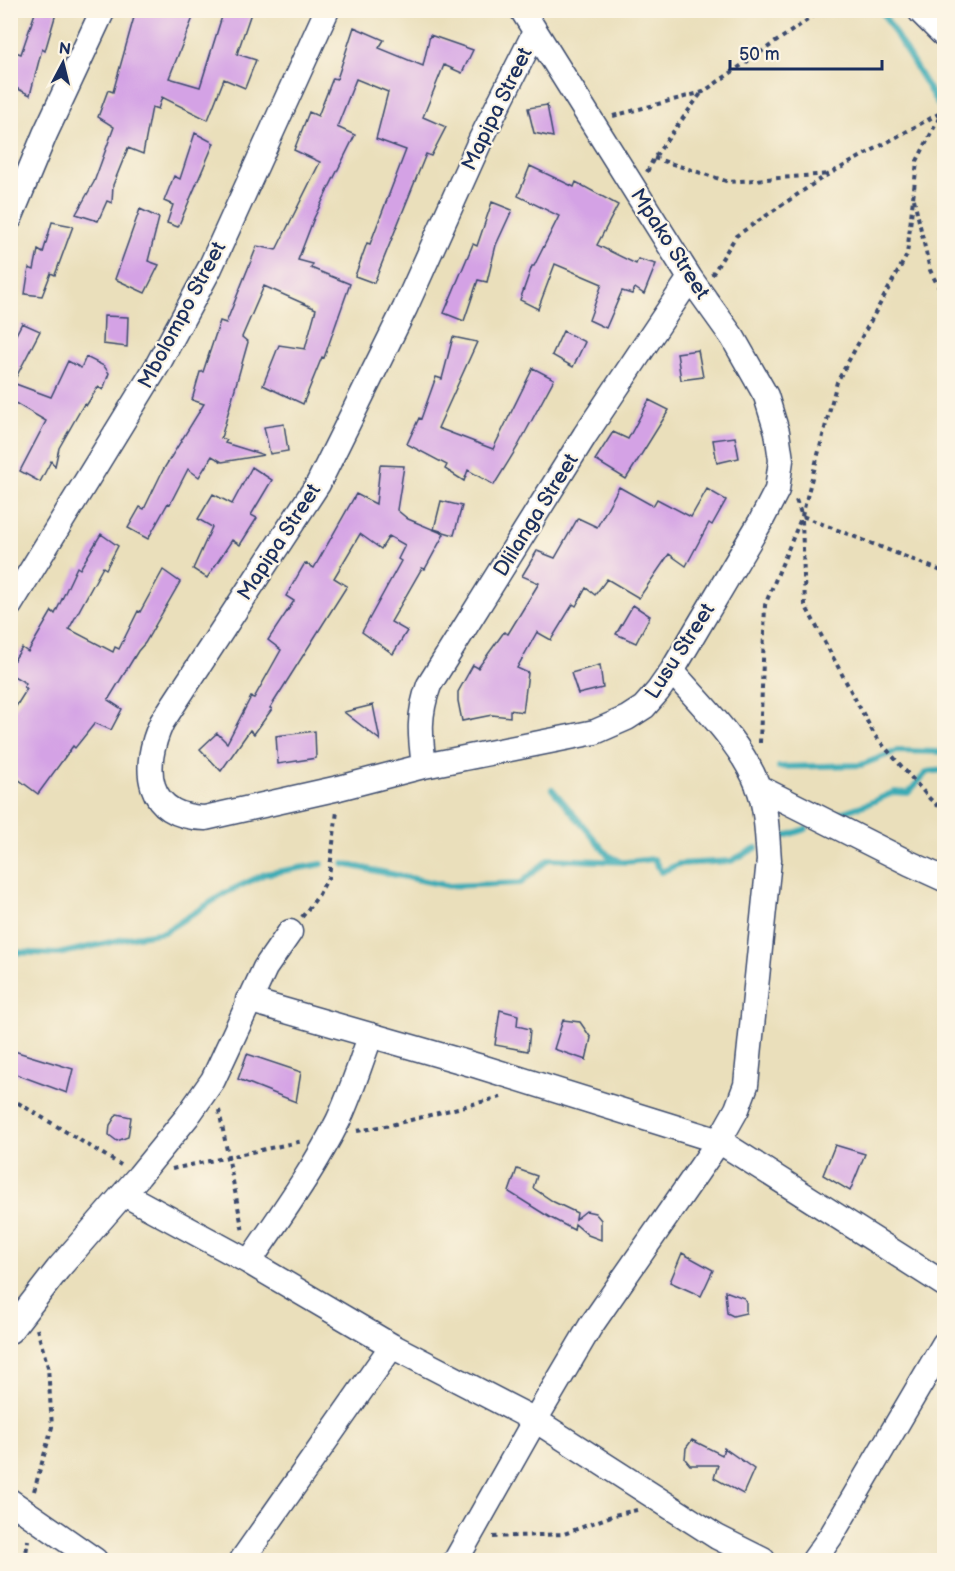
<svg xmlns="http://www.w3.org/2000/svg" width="955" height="1571" font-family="'Balsamiq Sans',sans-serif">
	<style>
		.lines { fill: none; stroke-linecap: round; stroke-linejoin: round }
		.stream { stroke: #3aabb5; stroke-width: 6 }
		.building { fill: #d4a2e5 }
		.minor-casing { stroke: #3a496c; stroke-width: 27 }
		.tertiary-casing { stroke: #3a496c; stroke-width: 33 }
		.path { stroke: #3a496c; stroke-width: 4; stroke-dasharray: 4.5 4.5; stroke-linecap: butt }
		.minor { stroke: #fff; stroke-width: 24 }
		.tertiary { stroke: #fff; stroke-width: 30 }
		.labels { text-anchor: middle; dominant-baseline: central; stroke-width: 4.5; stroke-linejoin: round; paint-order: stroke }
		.street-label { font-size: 21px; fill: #1b2f5e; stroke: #fcf5e5 }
	</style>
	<rect width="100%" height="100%" fill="#fcf5e5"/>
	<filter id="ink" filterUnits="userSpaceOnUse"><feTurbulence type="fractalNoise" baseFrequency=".0167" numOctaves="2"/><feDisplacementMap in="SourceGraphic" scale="12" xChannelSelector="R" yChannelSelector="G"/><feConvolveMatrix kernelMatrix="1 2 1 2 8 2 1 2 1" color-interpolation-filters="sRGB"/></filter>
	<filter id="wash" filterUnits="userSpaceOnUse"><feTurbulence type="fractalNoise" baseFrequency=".008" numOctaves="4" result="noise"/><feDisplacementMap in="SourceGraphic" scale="24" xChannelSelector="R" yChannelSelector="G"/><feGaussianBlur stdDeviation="1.35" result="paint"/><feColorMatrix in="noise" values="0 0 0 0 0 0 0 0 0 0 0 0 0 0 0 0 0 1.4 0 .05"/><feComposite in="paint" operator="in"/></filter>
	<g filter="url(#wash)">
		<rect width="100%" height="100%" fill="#eadfbb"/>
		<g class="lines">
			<path class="stream" d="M 881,10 L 944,114
				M 779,767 L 861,765 L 897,751 L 944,752
				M 552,789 L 608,855 L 618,860
				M 831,816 L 870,803 L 894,792 L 908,793 L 927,772 L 944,770
				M 773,840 L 806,829
				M 343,864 L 449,886 L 521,883 L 549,859 L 626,862 L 654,859 L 661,872 L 679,864 L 731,861 L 756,848
				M 10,952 L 58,954 L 133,937 L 164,932 L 227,892 L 265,874 L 322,864"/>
		</g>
		<g id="blocks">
			<path class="building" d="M 36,10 L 57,10 L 45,51 L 42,49 L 30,95 L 10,85 L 10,50 L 21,54 Z
				M 136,10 L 196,10 L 169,78 L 200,87 L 224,10 L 252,10 L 237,54 L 256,60 L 245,88 L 224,79 L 208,120 L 162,97 L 158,109 L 152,107 L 143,154 L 128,148 L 113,185 L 112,203 L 107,201 L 98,221 L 76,214 L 94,182 L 114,127 L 98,117 L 108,90 L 113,92 Z
				M 354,27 L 384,40 L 379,48 L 423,66 L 430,35 L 473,50 L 462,73 L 444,65 L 423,117 L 446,127 L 431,156 L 426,154 L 374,283 L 355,276 L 367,243 L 370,244 L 406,150 L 376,139 L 388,92 L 356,79 L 337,127 L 355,135 L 314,218 L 298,260 L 313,264 L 311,268 L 350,284 L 324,358 L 322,357 L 303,404 L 263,385 L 279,345 L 305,349 L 316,309 L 264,286 L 242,337 L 248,342 L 221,438 L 227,440 L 225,443 L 264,455 L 222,462 L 212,456 L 199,477 L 188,469 L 170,504 L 168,503 L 148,539 L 128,528 L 140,507 L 144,509 L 163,470 L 204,404 L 192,400 L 200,372 L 203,372 L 220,321 L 226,323 L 257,246 L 276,250 L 320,162 L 294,150 L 309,112 L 318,116 L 333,78 L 337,79 Z
				M 547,105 L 553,137 L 534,133 L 528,108 Z
				M 195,133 L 214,143 L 178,227 L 167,223 L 173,205 L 164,201 L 174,176 L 180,179 Z
				M 530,166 L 574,187 L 576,182 L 618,205 L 597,245 L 636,264 L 638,259 L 656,264 L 644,294 L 635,288 L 632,294 L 622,291 L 606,328 L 589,320 L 602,284 L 555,264 L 538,309 L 520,300 L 532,266 L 534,266 L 559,216 L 518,196 Z
				M 492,202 L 512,210 L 496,245 L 487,282 L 478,280 L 464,321 L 444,313 L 473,244 L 477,246 Z
				M 140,209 L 159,218 L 148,261 L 159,265 L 145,293 L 115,279 Z
				M 52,222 L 73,226 L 55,275 L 51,273 L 42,296 L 25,294 L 29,268 L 34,270 L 38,250 L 43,253 Z
				M 104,316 L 128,317 L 127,347 L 103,344 Z
				M 22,323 L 40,331 L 13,383 L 51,397 L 68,361 L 81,368 L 86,357 L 104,366 L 109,373 L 103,390 L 98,387 L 86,406 L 84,404 L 59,448 L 55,466 L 51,461 L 40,482 L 20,471 L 46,421 L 10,400 L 10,346 Z
				M 563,331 L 585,342 L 573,367 L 552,355 Z
				M 453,337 L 477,342 L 438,428 L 493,449 L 533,368 L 554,379 L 518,446 L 494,485 L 468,470 L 464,481 L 445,469 L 447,465 L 407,444 L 419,418 L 421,419 L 436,377 L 442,379 Z
				M 698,350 L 703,377 L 681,380 L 677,353 Z
				M 649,400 L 669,410 L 626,479 L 595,460 L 613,432 L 628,439 Z
				M 284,424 L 288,451 L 270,454 L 264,427 Z
				M 735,437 L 739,458 L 717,463 L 713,440 Z
				M 380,465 L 404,466 L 397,510 L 408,519 L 444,534 L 425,569 L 422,568 L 391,622 L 407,631 L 393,654 L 362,632 L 401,561 L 398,559 L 405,545 L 389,536 L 381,549 L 360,534 L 334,578 L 347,586 L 270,708 L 272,709 L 254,734 L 250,730 L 221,771 L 200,749 L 217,733 L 227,743 L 251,697 L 254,698 L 281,650 L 268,640 L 294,601 L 286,596 L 305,563 L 314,568 L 356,494 L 376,504 Z
				M 252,467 L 272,480 L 251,515 L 257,518 L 240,545 L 232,540 L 207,578 L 193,569 L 212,527 L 198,519 L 213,494 L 232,504 Z
				M 619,487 L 653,506 L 657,499 L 691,517 L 707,489 L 726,500 L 712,525 L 709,523 L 686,566 L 669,554 L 639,598 L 607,579 L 595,595 L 586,588 L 576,606 L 573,604 L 551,640 L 537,632 L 517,668 L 528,673 L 523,712 L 510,710 L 510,717 L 492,715 L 462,721 L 458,701 L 458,692 L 473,665 L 478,668 L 504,632 L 508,634 L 539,583 L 522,576 L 537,551 L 555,558 L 578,518 L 597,527 Z
				M 441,501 L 462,506 L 454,535 L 434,529 Z
				M 101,534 L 118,546 L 106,569 L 103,567 L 69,629 L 113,652 L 115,647 L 119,649 L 138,611 L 140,612 L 163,570 L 180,582 L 145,643 L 138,651 L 108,700 L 122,709 L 111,730 L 95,723 L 75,748 L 73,746 L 38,794 L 10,773 L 10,716 L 27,689 L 24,687 L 26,683 L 10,674 L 10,666 L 22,648 L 28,652 L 52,611 L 55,614 L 77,567 L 80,569 Z
				M 633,605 L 650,616 L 636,643 L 616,634 Z
				M 600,665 L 603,688 L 578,694 L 571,673 Z
				M 373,705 L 380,740 L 344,712 Z
				M 315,731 L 316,758 L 278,764 L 276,736 Z
				M 500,1010 L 518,1015 L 517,1026 L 530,1029 L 528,1051 L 495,1045 Z
				M 563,1020 L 580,1022 L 591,1038 L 586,1060 L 554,1049 Z
				M 14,1051 L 73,1069 L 67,1093 L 10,1072 Z
				M 247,1054 L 301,1072 L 296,1102 L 238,1079 Z
				M 117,1114 L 131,1117 L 128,1137 L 117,1141 L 109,1135 L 110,1125 Z
				M 835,1145 L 865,1154 L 850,1191 L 823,1175 Z
				M 517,1169 L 537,1176 L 533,1188 L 554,1202 L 577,1213 L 576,1219 L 586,1211 L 595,1213 L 601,1220 L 601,1240 L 588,1235 L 575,1224 L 574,1230 L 549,1217 L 509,1192 Z
				M 682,1253 L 713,1270 L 701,1296 L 670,1282 Z
				M 725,1291 L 744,1298 L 746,1302 L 746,1313 L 733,1316 L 727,1313 Z
				M 692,1440 L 722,1455 L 724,1448 L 754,1469 L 743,1494 L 714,1478 L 718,1465 L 690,1465 L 685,1459 L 686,1448 Z"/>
		</g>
	</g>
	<g filter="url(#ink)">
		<use href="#blocks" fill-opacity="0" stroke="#3a496c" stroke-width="1.5"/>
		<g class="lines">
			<g class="minor-casing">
				<path id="minor" d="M 522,10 L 690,278 L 733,338 L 766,396 L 777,432 L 781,460 L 777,490 L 761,521 L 672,671 L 658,691 L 644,707 L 627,718 L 595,732 L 424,766 L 339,788 L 205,818 C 145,817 141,767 162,722 L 318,484 L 405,308 L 481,139 L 535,32
					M 10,218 L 45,134 L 103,10
					M 10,605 L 157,366 L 210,268 L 327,10
					M 424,766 C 420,735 418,715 429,685 L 585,435 L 690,278
					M 758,787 L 909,863 L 944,879
					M 248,1000 L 478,1066 L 719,1141 L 944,1284
					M 124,1194 L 249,1262 L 392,1346 L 535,1420 L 717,1537 L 763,1560
					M 249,1262 C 280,1216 313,1171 338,1121 C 351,1094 360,1063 371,1035
					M 10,1331 L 58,1269 L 139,1176 L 187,1117 L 213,1080 L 265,968 L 290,932
					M 10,1501 L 95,1560
					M 242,1560 L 392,1346
					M 456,1560 L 535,1420 L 590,1327 L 719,1141 L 737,1109 L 746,1085 L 769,860 C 767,836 767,809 758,786 C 740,741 703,707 672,671
					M 814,1560 L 831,1536 L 944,1344"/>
			</g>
			<g class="tertiary-casing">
				<path id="tertiary" d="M 923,10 L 944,31"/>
			</g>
			<path class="path" d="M 613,116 L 703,92 L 822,10
				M 654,158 L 729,182 L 829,174
				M 647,172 L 654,158 L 702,92
				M 914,199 L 930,270 L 944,298
				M 712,275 L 736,236 L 822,178 L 942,112
				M 796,500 L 802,516 L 944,572
				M 802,520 L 805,605 L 875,736 L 930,799 L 944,811
				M 760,743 L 765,605 L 802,516 L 837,382 L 907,255 L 917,161 L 942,112
				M 302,917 L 318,896 L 329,876 L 337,811
				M 10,1098 L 121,1165
				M 219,1110 L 243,1232
				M 357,1131 L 391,1125 L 501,1097
				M 172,1169 L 303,1141
				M 34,1491 L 52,1427 L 48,1367 L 37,1329
				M 493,1537 L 564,1534 L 614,1515 L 637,1510
				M 25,1560 L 28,1540"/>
			<use href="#minor" class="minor"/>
			<use href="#tertiary" class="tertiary"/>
		</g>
	</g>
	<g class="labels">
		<g class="street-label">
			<text transform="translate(497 109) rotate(-64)">Mapipa Street</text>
			<text transform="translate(670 244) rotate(57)">Mpako Street</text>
			<text transform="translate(182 315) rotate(-62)">Mbolompo Street</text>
			<text transform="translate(536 515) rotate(-58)">Dlilanga Street</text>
			<text transform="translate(279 542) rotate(-57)">Mapipa Street</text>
			<text transform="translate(680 651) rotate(-57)">Lusu Street</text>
		</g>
	</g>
	<rect width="955" height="1571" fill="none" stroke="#fcf5e5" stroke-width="36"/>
	<g transform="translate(63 63) rotate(7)" stroke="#fcf5e5" stroke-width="4.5" paint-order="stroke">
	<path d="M0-4.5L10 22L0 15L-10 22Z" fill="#1b2f5e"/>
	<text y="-9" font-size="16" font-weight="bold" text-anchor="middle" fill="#1b2f5e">N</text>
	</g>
	<path d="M730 60v9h152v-9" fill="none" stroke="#1b2f5e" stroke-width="3"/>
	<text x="739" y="60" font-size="18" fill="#1b2f5e" stroke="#fcf5e5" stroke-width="4.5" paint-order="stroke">50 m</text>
</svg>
